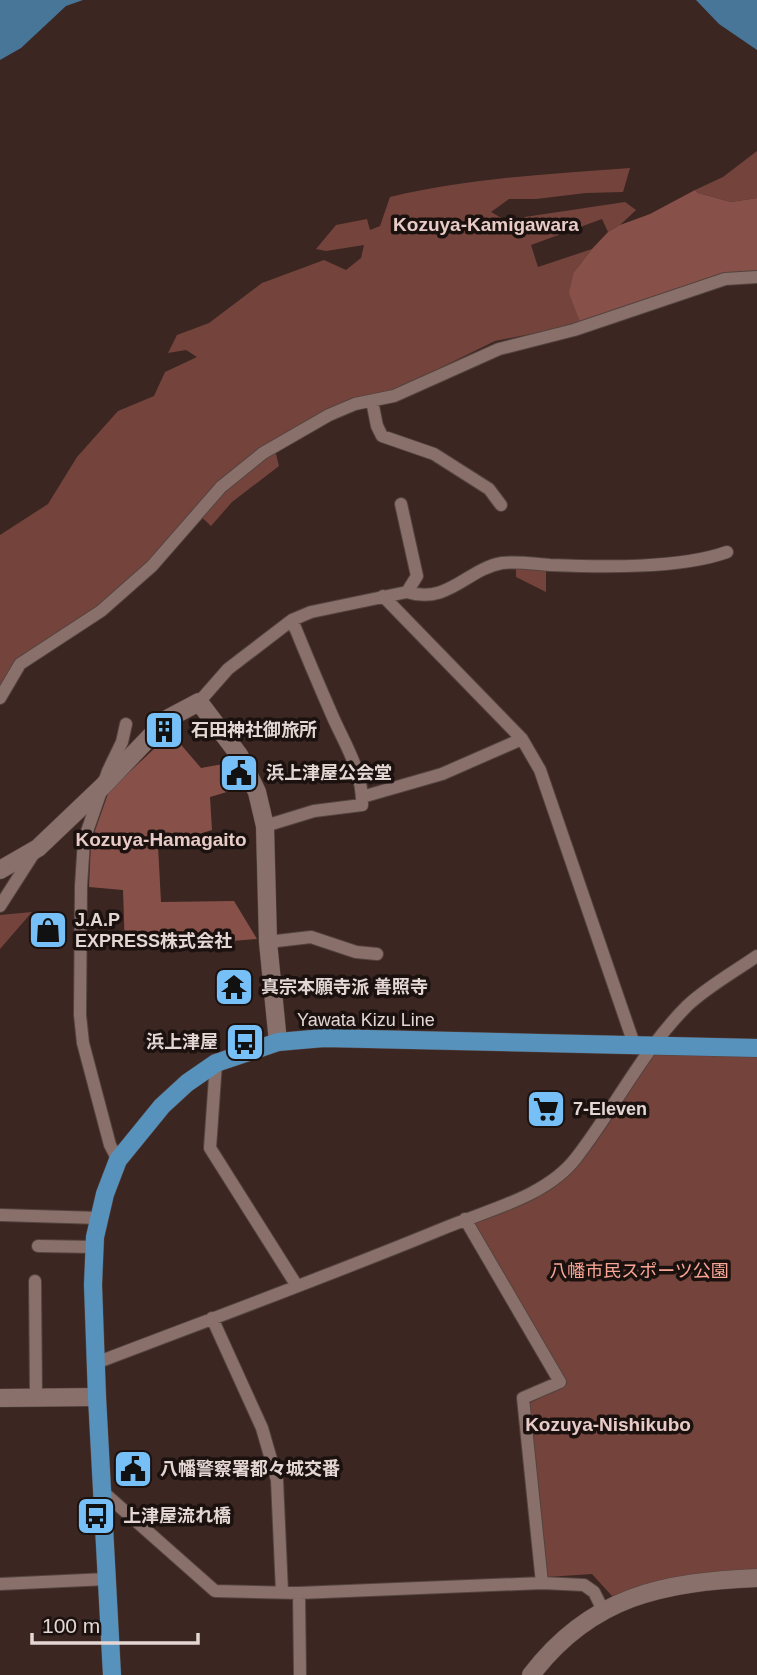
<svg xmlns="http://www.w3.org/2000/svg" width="757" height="1675" font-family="Arial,'Noto Sans JP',sans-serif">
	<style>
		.green { fill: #74443c }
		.forest { fill: #875149 }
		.water { fill: #487699 }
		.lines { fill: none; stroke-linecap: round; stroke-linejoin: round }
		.street-casing { stroke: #54433f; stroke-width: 14 }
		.secondary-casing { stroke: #54433f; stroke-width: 19 }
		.primary-casing { stroke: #54433f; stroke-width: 19 }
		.street { stroke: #89706b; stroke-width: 12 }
		.secondary { stroke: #89706b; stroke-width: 18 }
		.primary { stroke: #5792bd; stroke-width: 18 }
		.labels { text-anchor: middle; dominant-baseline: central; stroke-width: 7; stroke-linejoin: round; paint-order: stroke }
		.poi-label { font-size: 18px; font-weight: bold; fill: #e4d6d3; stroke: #1b1210; text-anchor: start }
		.street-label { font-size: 18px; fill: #e4d6d3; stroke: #1b1210 }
		.park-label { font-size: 18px; fill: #faa596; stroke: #1b1210 }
		.neighbourhood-label { font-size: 19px; font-weight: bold; fill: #e8cbc6; stroke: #1b1210 }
	</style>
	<rect width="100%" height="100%" fill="#3b2622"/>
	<path class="green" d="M 757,151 L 757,198 L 731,202 L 698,193 L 695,190 L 723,177 Z
		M 630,168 L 623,192 L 586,193 L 536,199 L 509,199 L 491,212 L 505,220 L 625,202 L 636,210 L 620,225 L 608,232 L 602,219 L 531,245 L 538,267 L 592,249 L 574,272 L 581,324 L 495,341 L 389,393 L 352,399 L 275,450 L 279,466 L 232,502 L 211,526 L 197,513 C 166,545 134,579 98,605 C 59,633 27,648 0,690 L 0,535 L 48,504 L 77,457 L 118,411 L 154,396 L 165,372 L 197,357 L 186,350 L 168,353 L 177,335 L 209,323 L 262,283 L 324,260 L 346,270 L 361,258 L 364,245 L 326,251 L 316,249 L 336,225 L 367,219 L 370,230 L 380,226 L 390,197 C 469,178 549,174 630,168 Z
		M 516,566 L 546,570 L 546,592 L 516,577 Z
		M 32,912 L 0,949 L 0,915 Z
		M 653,1052 L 757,1055 L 757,1571 L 672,1578 L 612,1596 L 592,1574 L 547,1577 L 528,1404 L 567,1384 L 474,1222 C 497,1213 523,1206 545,1193 C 588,1169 626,1094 653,1052 Z"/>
	<path class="forest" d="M 695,190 L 698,193 L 731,202 L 757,198 L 757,273 L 581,324 L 569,293 L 574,272 L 592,249 L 608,232 L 620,225 L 650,214 Z
		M 171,733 L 201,768 L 223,764 L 237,789 L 210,797 L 212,830 L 158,846 L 161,902 L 234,901 L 257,939 L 125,950 L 123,890 L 89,887 L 91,842 L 109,791 Z"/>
	<path class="water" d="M 0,0 L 83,0 L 66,6 L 21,48 L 0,60 Z
		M 696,0 L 757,0 L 757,50 L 719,24 Z"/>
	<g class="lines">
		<g class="street-casing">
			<path id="street" d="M 372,401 L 377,426 L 382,436 L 434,454 L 489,489 L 501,505
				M 401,504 L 417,576 L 407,592
				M 383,596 L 522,739 L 540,770 L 634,1044
				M 0,698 L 20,664 L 101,611 L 152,566 L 221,487 L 263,453 L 329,415 L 355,404 L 394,396 L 499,349 L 574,330 L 725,279 L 757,277
				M 199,702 L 228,669 L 292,620 L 311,612 L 407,592 C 448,605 467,569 502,563 C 518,561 534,564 550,565 C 600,567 680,569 727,552
				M 362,797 L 442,774 L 522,739
				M 265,826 L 314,811 L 362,805 C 363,771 345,745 332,715 C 318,683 305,652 292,620
				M 0,906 L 34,853
				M 268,942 L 311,937 L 356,952 L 377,954
				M 216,1063 L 210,1148 L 297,1286
				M 118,1160 L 110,1145 L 83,1043 L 80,1015 L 81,886 L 84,840 L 108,771 L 122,742 L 126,724
				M 0,1215 L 99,1218
				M 465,1219 L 560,1382 L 523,1398 L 542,1583
				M 38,1246 L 95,1247
				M 35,1281 L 36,1397
				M 212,1318 L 262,1428 L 277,1480 L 282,1592
				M 96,1363 C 211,1319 328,1276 442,1229 C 487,1210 546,1197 576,1158 C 615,1108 642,1051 687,1006 C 707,987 734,972 757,956
				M 102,1491 L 215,1591 L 299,1593 L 542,1583 L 584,1585 L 594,1592 L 603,1610
				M 0,1584 L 107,1579
				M 299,1593 L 300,1675"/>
		</g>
		<g class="secondary-casing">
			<path id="secondary" d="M 0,870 L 38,848 L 102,787 L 167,719 L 199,702 L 239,755 L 257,792 L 265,826 L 268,942 L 278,1042
				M 0,1398 L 97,1397
				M 531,1675 C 591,1596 663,1582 757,1578"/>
		</g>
		<g class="primary-casing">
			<path id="primary" d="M 112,1675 L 97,1397 L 93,1285 L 95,1237 L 105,1194 L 118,1160 L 162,1106 L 187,1083 L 216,1063 L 278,1042 L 324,1038 L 757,1048"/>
		</g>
		<use href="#street" class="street"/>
		<use href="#secondary" class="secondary"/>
		<use href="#primary" class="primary"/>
	</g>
	<defs>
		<g id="building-square" transform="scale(2.0125)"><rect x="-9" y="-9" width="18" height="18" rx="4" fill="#77c0f7" stroke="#1b1210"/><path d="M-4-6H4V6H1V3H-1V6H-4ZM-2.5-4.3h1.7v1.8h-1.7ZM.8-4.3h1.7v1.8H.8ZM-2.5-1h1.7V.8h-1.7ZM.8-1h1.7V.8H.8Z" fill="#111"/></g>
		<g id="civic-square" transform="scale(2.0125)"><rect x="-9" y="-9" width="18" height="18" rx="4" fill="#77c0f7" stroke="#1b1210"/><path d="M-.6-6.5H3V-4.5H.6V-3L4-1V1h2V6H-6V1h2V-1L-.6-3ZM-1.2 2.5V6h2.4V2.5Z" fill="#111"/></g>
		<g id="shop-square" transform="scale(2.0125)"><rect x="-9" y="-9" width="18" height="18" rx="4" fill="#77c0f7" stroke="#1b1210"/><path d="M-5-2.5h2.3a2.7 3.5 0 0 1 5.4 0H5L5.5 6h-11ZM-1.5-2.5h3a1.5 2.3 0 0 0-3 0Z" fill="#111"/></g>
		<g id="temple-square" transform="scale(2.0125)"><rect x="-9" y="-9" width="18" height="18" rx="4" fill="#77c0f7" stroke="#1b1210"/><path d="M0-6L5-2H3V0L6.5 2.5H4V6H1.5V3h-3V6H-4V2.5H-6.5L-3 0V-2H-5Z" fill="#111"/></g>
		<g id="bus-square" transform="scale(2.0125)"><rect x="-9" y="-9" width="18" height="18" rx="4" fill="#77c0f7" stroke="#1b1210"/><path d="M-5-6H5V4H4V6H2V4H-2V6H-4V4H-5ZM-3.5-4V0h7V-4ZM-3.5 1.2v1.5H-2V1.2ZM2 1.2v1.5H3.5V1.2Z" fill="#111"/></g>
		<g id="supermarket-square" transform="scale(2.0125)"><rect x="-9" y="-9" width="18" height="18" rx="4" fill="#77c0f7" stroke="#1b1210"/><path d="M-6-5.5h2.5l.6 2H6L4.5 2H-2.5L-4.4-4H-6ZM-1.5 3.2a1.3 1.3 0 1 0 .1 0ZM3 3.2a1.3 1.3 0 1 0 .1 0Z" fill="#111"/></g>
	</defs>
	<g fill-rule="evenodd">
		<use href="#building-square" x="164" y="730"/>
		<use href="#civic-square" x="239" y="773"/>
		<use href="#shop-square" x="48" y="930"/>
		<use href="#temple-square" x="234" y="987"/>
		<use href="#bus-square" x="245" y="1042"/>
		<use href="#supermarket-square" x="546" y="1109"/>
		<use href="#civic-square" x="133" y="1469"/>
		<use href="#bus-square" x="96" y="1516"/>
	</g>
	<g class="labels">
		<g class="poi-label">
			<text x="191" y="730">石田神社御旅所</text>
			<text x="266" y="773">浜上津屋公会堂</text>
			<text x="75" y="920">J.A.P<tspan x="75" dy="21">EXPRESS株式会社</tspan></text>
			<text x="261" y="987">真宗本願寺派 善照寺</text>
			<text x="218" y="1042" text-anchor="end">浜上津屋</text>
			<text x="573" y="1109">7-Eleven</text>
			<text x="160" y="1469">八幡警察署都々城交番</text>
			<text x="123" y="1516">上津屋流れ橋</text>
		</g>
		<g class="street-label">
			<text x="366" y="1020">Yawata Kizu Line</text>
		</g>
		<g class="park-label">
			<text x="639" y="1271">八幡市民スポーツ公園</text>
		</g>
		<g class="neighbourhood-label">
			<text x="486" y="224">Kozuya-Kamigawara</text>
			<text x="161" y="839">Kozuya-Hamagaito</text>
			<text x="608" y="1424">Kozuya-Nishikubo</text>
		</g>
	</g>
	<path d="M32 1633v10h166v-10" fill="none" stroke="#e4d6d3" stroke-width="3.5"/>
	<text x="42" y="1633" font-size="21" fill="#e4d6d3" stroke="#1b1210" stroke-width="5" paint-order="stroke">100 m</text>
</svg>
